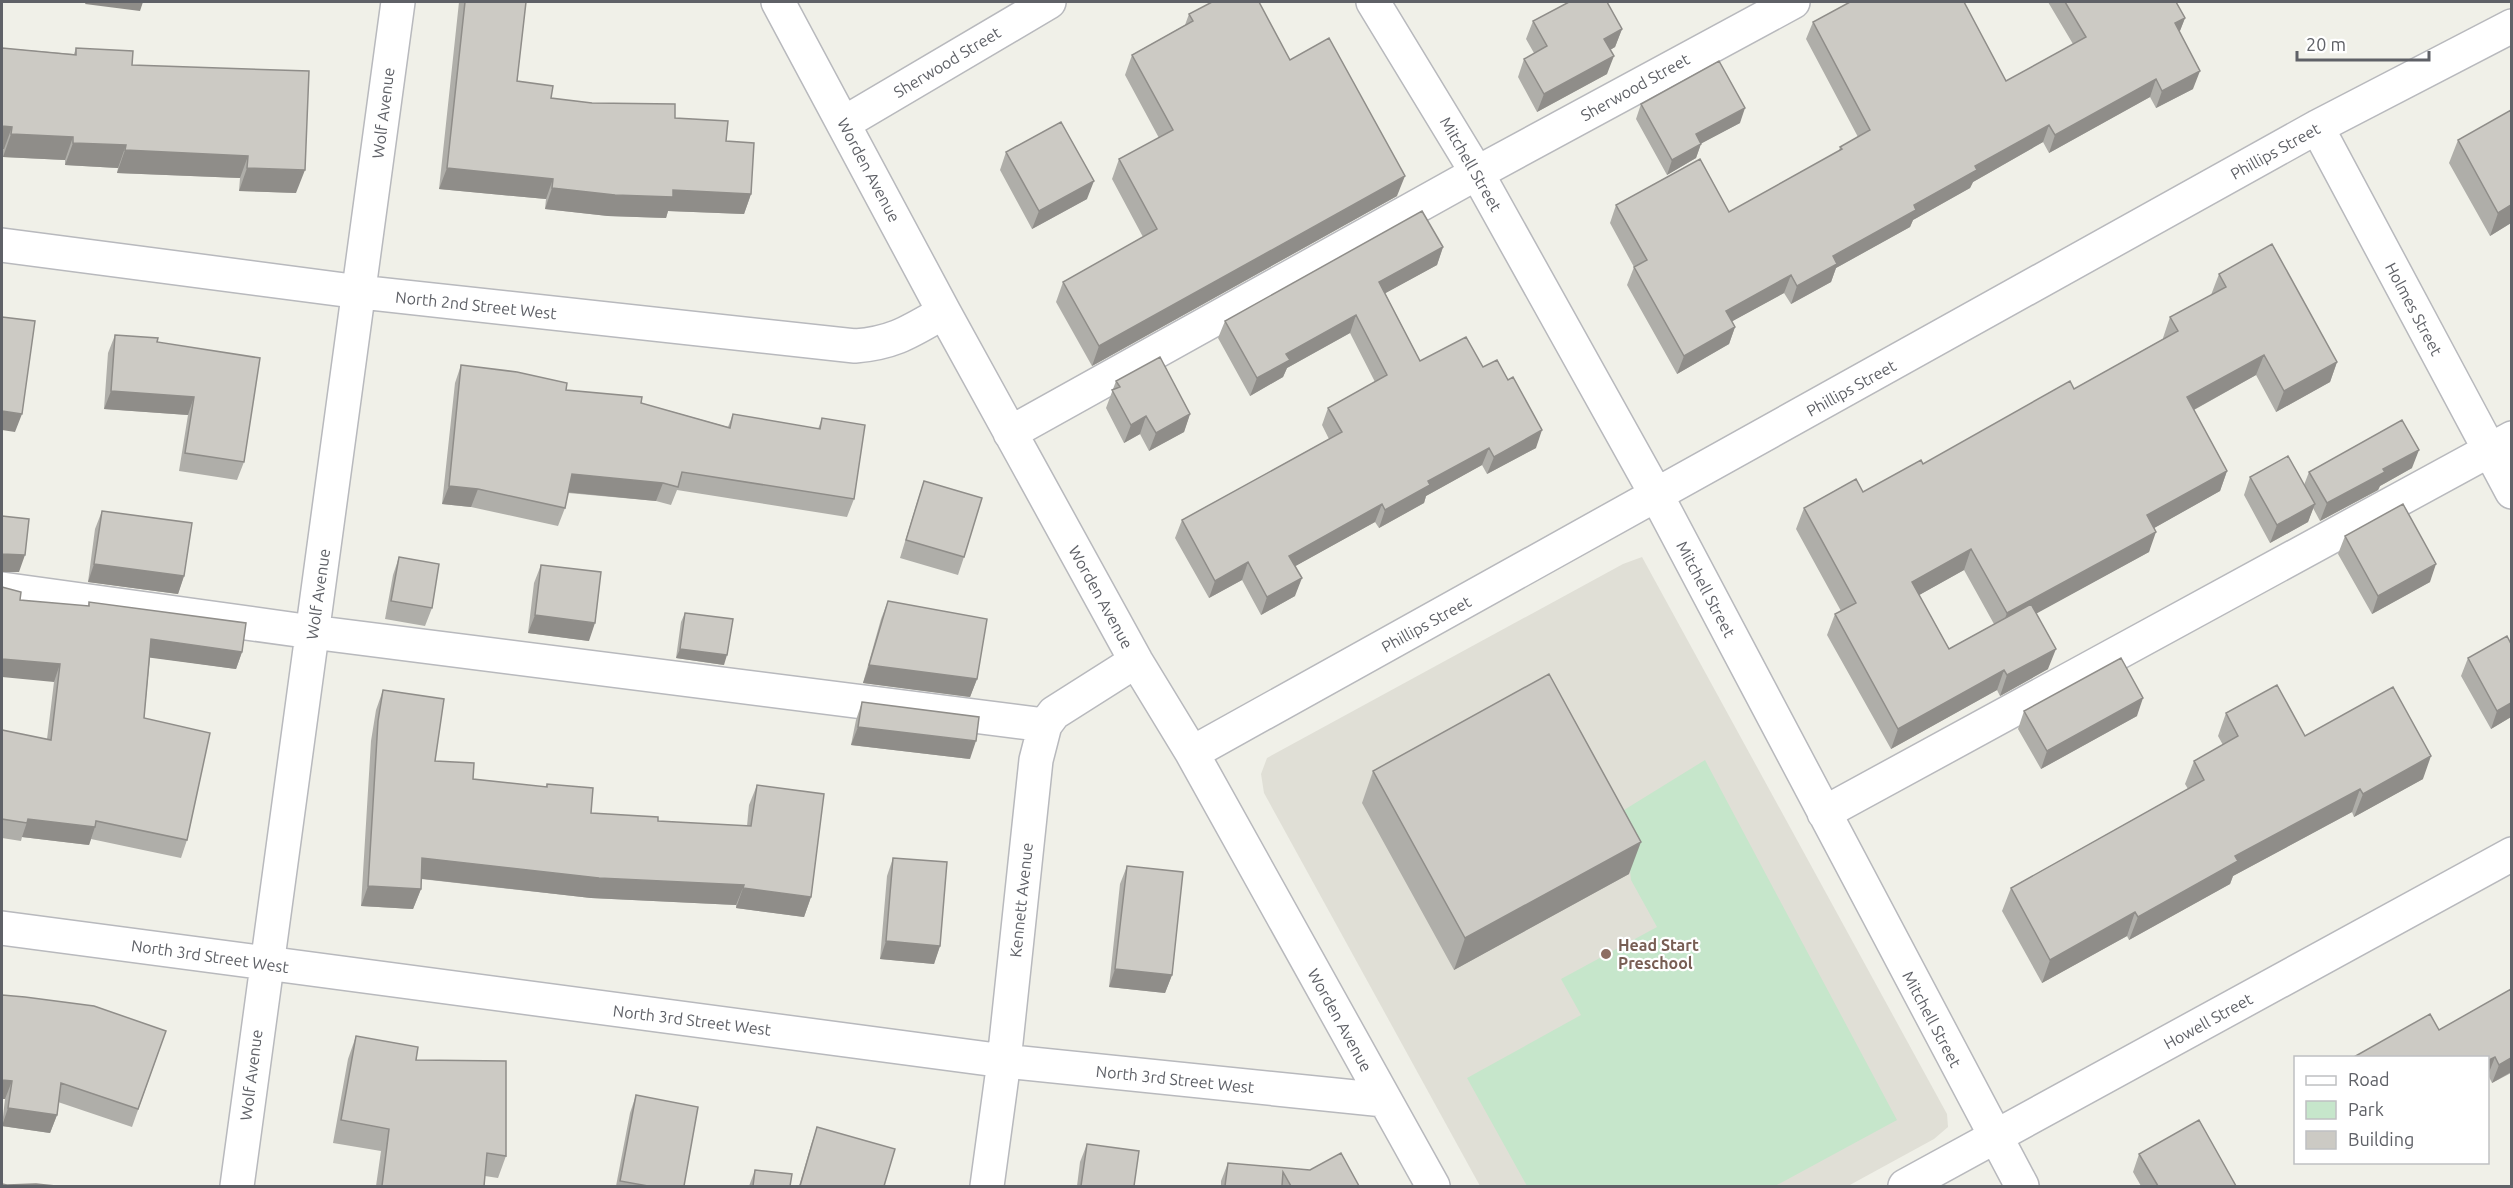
<svg xmlns="http://www.w3.org/2000/svg" width="2513" height="1188" font-family="Ubuntu,sans-serif">
	<style>
		.education { fill: #e0dfd6 }
		.green { fill: #c6e6cb }
		.lines { fill: none; stroke-linecap: round; stroke-linejoin: round }
		.minor-casing { stroke: #b8b9bd; stroke-width: 36 }
		.minor { stroke: #fff; stroke-width: 33 }
		.wall { fill: #afaea9; fill-rule: evenodd }
		.shaded-wall { fill: #8f8d89 }
		.building { fill: #cccac4; stroke: #8f8d89; stroke-width: 1.5 }
		.education-dot { fill: #8d6e63; stroke: #fff; stroke-width: 2 }
		.labels { text-anchor: middle; dominant-baseline: central; stroke-width: 4.5; stroke-linejoin: round; paint-order: stroke }
		.street-label { font-size: 16px; fill: #5f6167; stroke: #fff }
		.education-label { font-size: 16px; font-weight: bold; fill: #785e54; stroke: #fff; text-anchor: start }
	</style>
	<rect width="100%" height="100%" fill="#f0f0e8"/>
	<path class="education" d="M 1642,557 L 1947,1114 L 1948,1127 L 1934,1139 L 1848,1186 L 1480,1186 L 1264,793 L 1261,774 L 1267,758 L 1623,564 Z"/>
	<path class="green" d="M 1705,760 L 1897,1120 L 1775,1186 L 1527,1186 L 1467,1078 L 1581,1015 L 1561,979 L 1657,927 L 1631,880 L 1624,810 Z"/>
	<g class="lines">
		<g class="minor-casing">
			<path id="minor" d="M 778,2 L 944,312 L 1136,661 L 1192,753 L 1433,1186
				M 1373,2 L 1477,173 L 1657,496 L 2022,1186
				M 844,123 L 1049,2
				M 2317,127 L 2512,492
				M 2,245 L 360,292 L 855,346 C 894,343 911,331 944,312
				M 1010,433 L 1477,173 L 1793,2
				M 2,589 L 312,632 L 1045,725
				M 1192,753 L 2317,127 L 2512,26
				M 1824,813 L 2512,438
				M 2,928 L 1004,1061 L 1384,1100
				M 237,1186 L 398,2
				M 987,1186 L 1004,1061 L 1036,760 L 1045,725 L 1054,713 L 1136,661
				M 1905,1186 L 2512,854"/>
		</g>
		<use href="#minor" class="minor"/>
	</g>
	<path class="wall" d="M 459,2 L 526,2 L 517,81 L 551,98 L 675,118 L 726,141 L 751,194 L 744,214 L 668,211 L 666,218 L 608,216 L 545,209 L 546,199 L 439,189 Z
		M 2048,2 L 2176,2 L 2185,18 L 2179,33 L 2193,89 L 2156,108 L 2150,97 L 2049,153 L 2043,142 L 1973,182 L 1970,188 L 1913,220 L 1910,227 L 1836,268 L 1831,282 L 1791,304 L 1784,293 L 1732,321 L 1735,327 L 1729,344 L 1677,374 L 1627,285 L 1634,267 L 1610,223 L 1616,205 L 1729,212 L 1839,151 L 1840,147 L 1858,137 L 1806,39 L 1813,22 L 2006,81 L 2073,44 Z
		M 1189,14 L 1290,60 L 1397,196 L 1092,366 L 1056,302 L 1063,282 L 1143,237 L 1112,179 L 1119,159 L 1159,138 L 1125,75 L 1132,55 L 1185,25 Z
		M 1533,21 L 1622,29 L 1615,47 L 1610,50 L 1607,74 L 1537,112 L 1518,77 L 1524,59 L 1534,53 L 1526,39 Z
		M 2,48 L 74,54 L 76,48 L 132,65 L 296,193 L 239,191 L 240,178 L 117,173 L 118,168 L 65,165 L 65,160 L 3,157 Z
		M 1641,104 L 1740,123 L 1701,143 L 1696,158 L 1667,175 L 1636,119 Z
		M 2458,140 L 2511,223 L 2490,236 L 2449,163 Z
		M 1006,152 L 1087,199 L 1032,229 L 1000,170 Z
		M 1443,247 L 1437,265 L 1385,293 L 1420,361 L 1483,367 L 1536,448 L 1487,474 L 1482,465 L 1426,496 L 1424,503 L 1379,528 L 1375,522 L 1295,566 L 1295,596 L 1261,615 L 1242,580 L 1209,598 L 1175,538 L 1182,520 L 1329,439 L 1322,425 L 1328,408 L 1375,382 L 1350,333 L 1287,368 L 1283,377 L 1250,396 L 1218,338 L 1225,321 Z
		M 2219,274 L 2337,362 L 2330,382 L 2276,412 L 2256,375 L 2194,410 L 2227,471 L 2220,491 L 2154,528 L 2149,552 L 2036,613 L 2048,669 L 2000,696 L 1997,690 L 1891,749 L 1827,635 L 1835,614 L 1841,611 L 1796,529 L 1804,508 L 1863,492 L 1923,464 L 2074,389 L 2163,339 L 2163,338 L 2170,317 L 2211,295 ZM 1964,570 L 1994,624 L 1949,649 L 1919,595 Z
		M 115,335 L 157,342 L 244,462 L 237,480 L 179,471 L 188,415 L 104,409 L 108,353 Z
		M 461,365 L 566,390 L 641,403 L 728,427 L 733,414 L 818,429 L 822,418 L 854,499 L 847,517 L 677,490 L 671,505 L 656,501 L 568,493 L 565,508 L 558,526 L 471,507 L 442,504 L 455,383 Z
		M 1116,381 L 1190,414 L 1184,432 L 1149,451 L 1140,434 L 1124,443 L 1106,408 Z
		M 2412,468 L 2380,486 L 2378,490 L 2320,521 L 2313,508 L 2308,522 L 2270,543 L 2244,495 L 2250,477 L 2304,485 L 2309,472 Z
		M 924,481 L 964,557 L 958,575 L 900,558 L 918,499 Z
		M 102,511 L 184,576 L 178,594 L 88,582 L 95,529 Z
		M 2345,536 L 2430,582 L 2372,614 L 2338,554 Z
		M 399,557 L 432,608 L 425,626 L 385,619 L 393,575 Z
		M 541,565 L 589,641 L 528,633 L 534,583 Z
		M 20,600 L 88,606 L 89,602 L 242,652 L 236,669 L 150,657 L 144,718 L 187,840 L 181,858 L 91,839 L 89,845 L 22,837 L 21,841 L 2,838 L 2,730 L 47,739 L 54,682 Z
		M 888,601 L 977,679 L 970,697 L 863,683 L 881,619 Z
		M 685,613 L 724,665 L 676,658 L 681,622 Z
		M 2511,644 L 2511,717 L 2491,729 L 2461,676 L 2468,658 Z
		M 383,690 L 435,761 L 473,779 L 546,787 L 547,784 L 591,813 L 658,821 L 747,826 L 749,805 L 757,785 L 811,897 L 804,917 L 736,908 L 736,905 L 591,898 L 421,879 L 421,889 L 413,909 L 361,906 L 371,741 L 376,710 Z
		M 862,702 L 970,759 L 851,745 L 856,720 Z
		M 2024,711 L 2137,716 L 2041,769 L 2018,729 Z
		M 2226,713 L 2305,736 L 2423,779 L 2354,817 L 2352,812 L 2233,876 L 2230,884 L 2129,940 L 2127,936 L 2042,983 L 2002,911 L 2011,888 L 2188,789 L 2185,784 L 2194,761 L 2223,745 L 2218,736 Z
		M 1373,771 L 1629,874 L 1454,970 L 1362,803 Z
		M 893,858 L 940,946 L 934,964 L 880,959 L 887,876 Z
		M 1127,866 L 1172,975 L 1165,993 L 1109,987 L 1120,884 Z
		M 2511,989 L 2511,1073 L 2492,1083 L 2488,1075 L 2439,1030 Z
		M 2,995 L 166,1031 L 132,1127 L 58,1102 L 57,1115 L 50,1133 L 2,1126 L 5,1099 L 2,1099 Z
		M 356,1036 L 416,1060 L 506,1156 L 498,1178 L 485,1176 L 484,1186 L 376,1186 L 381,1151 L 333,1143 L 348,1059 Z
		M 636,1095 L 684,1186 L 616,1186 L 630,1113 Z
		M 817,1127 L 884,1186 L 799,1186 L 811,1145 Z
		M 1087,1144 L 1134,1186 L 1077,1186 L 1080,1162 Z
		M 2139,1154 L 2236,1186 L 2141,1186 L 2133,1172 Z
		M 1228,1163 L 1359,1186 L 1221,1186 L 1221,1181 Z
		M 755,1170 L 790,1186 L 749,1186 Z"/>
	<path class="shaded-wall" d="M 86,2 L 143,2 L 140,11 L 85,4 Z
		M 2185,18 L 2178,36 L 2175,23 Z
		M 1622,29 L 1615,47 L 1598,57 L 1604,39 Z
		M 1614,56 L 1607,74 L 1537,112 L 1544,94 Z
		M 2200,71 L 2193,89 L 2156,108 L 2162,91 Z
		M 2156,79 L 2150,97 L 2049,153 L 2055,135 Z
		M 1745,108 L 1740,123 L 1691,149 L 1696,134 Z
		M 2049,125 L 2043,142 L 1973,182 L 1970,188 L 1913,220 L 1910,227 L 1836,268 L 1831,282 L 1791,304 L 1797,286 L 1833,256 L 1975,166 Z
		M 2,126 L 12,127 L 4,149 L 2,149 Z
		M 11,134 L 73,137 L 65,160 L 3,157 Z
		M 73,143 L 126,145 L 118,168 L 65,165 Z
		M 1701,144 L 1696,158 L 1667,175 L 1672,160 Z
		M 125,150 L 248,156 L 240,178 L 117,173 Z
		M 247,168 L 305,170 L 296,193 L 239,191 Z
		M 447,168 L 553,179 L 546,199 L 439,189 Z
		M 1405,176 L 1397,196 L 1092,366 L 1099,346 Z
		M 1094,181 L 1087,199 L 1032,229 L 1039,211 Z
		M 552,188 L 673,190 L 751,194 L 744,214 L 668,211 L 666,218 L 608,216 L 545,209 Z
		M 2511,205 L 2511,223 L 2490,236 L 2498,213 Z
		M 1443,247 L 1437,265 L 1373,300 L 1379,282 Z
		M 1791,275 L 1784,293 L 1720,328 L 1726,311 Z
		M 1356,315 L 1350,333 L 1287,368 L 1283,377 L 1250,396 L 1257,378 L 1286,354 Z
		M 1735,327 L 1729,344 L 1677,374 L 1684,356 Z
		M 2264,355 L 2256,375 L 2179,418 L 2187,397 Z
		M 2337,362 L 2330,382 L 2276,412 L 2284,391 Z
		M 111,391 L 194,397 L 188,415 L 104,409 Z
		M 2,411 L 22,414 L 15,432 L 2,430 Z
		M 1190,414 L 1184,432 L 1149,451 L 1156,433 Z
		M 1146,416 L 1140,434 L 1124,443 L 1131,425 Z
		M 1542,430 L 1536,448 L 1487,474 L 1494,457 Z
		M 1489,448 L 1482,465 L 1426,496 L 1424,503 L 1379,528 L 1385,510 L 1428,481 Z
		M 2419,450 L 2412,468 L 2380,486 L 2378,490 L 2320,521 L 2327,503 L 2383,469 Z
		M 2227,471 L 2220,491 L 2140,536 L 2147,515 Z
		M 572,474 L 663,483 L 656,501 L 565,492 Z
		M 449,486 L 478,489 L 471,507 L 442,504 Z
		M 1382,504 L 1375,522 L 1283,573 L 1289,556 Z
		M 2315,504 L 2308,522 L 2270,543 L 2277,525 Z
		M 2156,532 L 2149,552 L 1999,634 L 2007,613 Z
		M 1971,549 L 1964,570 L 1905,603 L 1912,582 Z
		M 2,554 L 25,555 L 19,572 L 2,572 Z
		M 1248,562 L 1242,580 L 1209,598 L 1215,581 Z
		M 94,564 L 184,576 L 178,594 L 88,582 Z
		M 2436,564 L 2430,582 L 2372,614 L 2378,596 Z
		M 1302,578 L 1295,596 L 1261,615 L 1267,597 Z
		M 535,615 L 595,623 L 589,641 L 528,633 Z
		M 151,639 L 242,652 L 236,669 L 145,657 Z
		M 680,649 L 727,655 L 724,665 L 676,658 Z
		M 2056,649 L 2048,669 L 2000,696 L 2007,675 Z
		M 2,659 L 60,664 L 54,682 L 2,677 Z
		M 869,665 L 977,679 L 970,697 L 863,683 Z
		M 2004,670 L 1997,690 L 1891,749 L 1898,729 Z
		M 2143,698 L 2137,716 L 2041,769 L 2047,751 Z
		M 2511,703 L 2511,717 L 2491,729 L 2497,711 Z
		M 858,727 L 976,741 L 970,759 L 851,745 Z
		M 2431,756 L 2423,779 L 2354,817 L 2363,794 Z
		M 2360,789 L 2352,812 L 2233,876 L 2230,884 L 2129,940 L 2138,917 L 2235,856 Z
		M 28,819 L 95,827 L 89,845 L 22,837 Z
		M 1641,842 L 1629,874 L 1454,970 L 1465,938 Z
		M 422,858 L 744,885 L 736,905 L 591,898 L 415,878 Z
		M 368,886 L 421,889 L 413,909 L 361,906 Z
		M 743,888 L 811,897 L 804,917 L 736,908 Z
		M 2135,912 L 2127,936 L 2042,983 L 2050,960 Z
		M 886,941 L 940,946 L 934,964 L 880,959 Z
		M 1115,969 L 1172,975 L 1165,993 L 1109,987 Z
		M 2495,1057 L 2488,1075 L 2487,1076 L 2487,1061 Z
		M 2511,1058 L 2511,1072 L 2492,1083 L 2499,1065 Z
		M 2,1080 L 12,1081 L 5,1099 L 2,1099 Z
		M 8,1108 L 57,1115 L 50,1133 L 2,1126 Z"/>
	<path class="building" d="M 465,2 L 526,2 L 517,81 L 553,86 L 551,98 L 592,103 L 675,104 L 675,118 L 728,121 L 726,141 L 754,143 L 751,194 L 673,190 L 673,197 L 615,195 L 552,188 L 553,179 L 447,168 Z
		M 1212,2 L 1259,2 L 1290,60 L 1329,38 L 1405,176 L 1099,346 L 1063,282 L 1157,229 L 1119,159 L 1173,130 L 1132,55 L 1193,21 L 1189,14 Z
		M 1569,2 L 1607,2 L 1622,29 L 1604,39 L 1614,56 L 1544,94 L 1524,59 L 1547,46 L 1533,21 Z
		M 1850,2 L 1964,2 L 2006,81 L 2086,37 L 2065,2 L 2176,2 L 2185,18 L 2175,23 L 2200,71 L 2162,91 L 2156,79 L 2055,135 L 2049,125 L 1975,166 L 1977,170 L 1914,205 L 1916,210 L 1833,256 L 1837,264 L 1797,286 L 1791,275 L 1726,311 L 1735,327 L 1684,356 L 1634,267 L 1647,260 L 1616,205 L 1700,159 L 1729,212 L 1842,149 L 1840,147 L 1870,130 L 1813,22 Z
		M 2,48 L 76,55 L 76,48 L 133,51 L 132,65 L 309,71 L 305,170 L 247,168 L 248,156 L 125,150 L 126,145 L 73,143 L 73,137 L 11,134 L 12,127 L 2,126 Z
		M 1719,61 L 1745,108 L 1696,134 L 1701,144 L 1672,160 L 1641,104 Z
		M 2511,110 L 2511,205 L 2498,213 L 2458,140 Z
		M 1061,122 L 1094,181 L 1039,211 L 1006,152 Z
		M 1422,211 L 1443,247 L 1379,282 L 1420,361 L 1466,337 L 1483,367 L 1497,360 L 1508,380 L 1513,377 L 1542,430 L 1494,457 L 1489,448 L 1428,481 L 1430,485 L 1385,510 L 1382,504 L 1289,556 L 1302,578 L 1267,597 L 1248,562 L 1215,581 L 1182,520 L 1342,432 L 1328,408 L 1387,375 L 1356,315 L 1286,354 L 1290,360 L 1257,378 L 1225,321 Z
		M 2272,244 L 2337,362 L 2284,391 L 2264,355 L 2187,397 L 2227,471 L 2147,515 L 2156,532 L 2007,613 L 1971,549 L 1912,582 L 1949,649 L 2031,604 L 2056,649 L 2007,675 L 2004,670 L 1898,729 L 1835,614 L 1856,603 L 1804,508 L 1856,479 L 1863,492 L 1921,460 L 1923,464 L 2070,381 L 2074,389 L 2178,331 L 2170,317 L 2226,287 L 2219,274 Z
		M 2,317 L 35,321 L 22,414 L 2,411 Z
		M 115,335 L 158,338 L 157,342 L 260,358 L 244,462 L 185,453 L 194,397 L 111,391 Z
		M 1160,357 L 1190,414 L 1156,433 L 1146,416 L 1131,425 L 1112,390 L 1120,387 L 1116,381 Z
		M 461,365 L 517,372 L 567,383 L 566,390 L 642,397 L 641,403 L 730,428 L 733,414 L 820,429 L 822,418 L 865,425 L 854,499 L 682,472 L 678,487 L 663,483 L 572,474 L 565,508 L 478,489 L 449,486 Z
		M 2402,420 L 2419,450 L 2383,469 L 2385,472 L 2327,503 L 2309,472 Z
		M 2288,456 L 2315,504 L 2277,525 L 2250,477 Z
		M 924,481 L 982,498 L 964,557 L 906,540 Z
		M 2403,504 L 2436,564 L 2378,596 L 2345,536 Z
		M 102,511 L 192,523 L 184,576 L 94,564 Z
		M 2,516 L 29,519 L 25,555 L 2,554 Z
		M 399,557 L 439,564 L 432,608 L 391,601 Z
		M 541,565 L 601,572 L 595,623 L 535,615 Z
		M 2,587 L 21,592 L 20,600 L 89,606 L 89,602 L 246,623 L 242,652 L 151,639 L 144,718 L 210,733 L 187,840 L 96,821 L 95,827 L 28,819 L 27,823 L 2,819 L 2,730 L 51,740 L 60,664 L 2,659 Z
		M 888,601 L 987,619 L 977,679 L 869,665 Z
		M 685,613 L 733,619 L 727,655 L 680,649 Z
		M 2507,636 L 2511,644 L 2511,703 L 2497,711 L 2468,658 Z
		M 2121,658 L 2143,698 L 2047,751 L 2024,711 Z
		M 1549,674 L 1641,842 L 1465,938 L 1373,771 Z
		M 2277,685 L 2305,736 L 2393,687 L 2431,756 L 2363,794 L 2360,789 L 2235,856 L 2238,861 L 2138,917 L 2135,912 L 2050,960 L 2011,888 L 2204,780 L 2194,761 L 2238,736 L 2226,713 Z
		M 383,690 L 444,699 L 435,761 L 474,763 L 473,779 L 547,787 L 547,784 L 593,788 L 591,813 L 658,817 L 658,821 L 751,826 L 757,785 L 824,794 L 811,897 L 743,888 L 744,885 L 599,878 L 422,858 L 421,889 L 368,886 L 378,721 Z
		M 862,702 L 979,717 L 976,741 L 858,727 Z
		M 893,858 L 947,862 L 940,946 L 886,941 Z
		M 1127,866 L 1183,872 L 1172,975 L 1115,969 Z
		M 2511,989 L 2511,1058 L 2499,1065 L 2495,1057 L 2487,1061 L 2487,1058 L 2352,1058 L 2430,1014 L 2439,1030 Z
		M 2,995 L 25,997 L 94,1006 L 166,1031 L 138,1109 L 61,1083 L 57,1115 L 8,1108 L 12,1081 L 2,1080 Z
		M 356,1036 L 418,1047 L 416,1060 L 506,1061 L 506,1156 L 487,1153 L 484,1186 L 382,1186 L 389,1129 L 341,1120 Z
		M 636,1095 L 698,1107 L 684,1186 L 648,1186 L 620,1181 Z
		M 2199,1120 L 2236,1186 L 2158,1186 L 2139,1154 Z
		M 817,1127 L 895,1149 L 884,1186 L 800,1186 Z
		M 1087,1144 L 1139,1151 L 1134,1186 L 1081,1186 Z
		M 1341,1153 L 1359,1186 L 1291,1186 L 1283,1172 L 1282,1186 L 1225,1186 L 1228,1163 L 1310,1170 Z
		M 755,1170 L 792,1174 L 790,1186 L 753,1186 Z
		M 2,1184 L 7,1185 L 36,1184 L 56,1186 L 2,1186 Z"/>
	<circle class="education-dot" cx="1606" cy="954" r="6"/>
	<g class="labels">
		<g class="street-label">
			<text transform="translate(947 62) rotate(-31)">Sherwood Street</text>
			<text transform="translate(1635 87) rotate(-29)">Sherwood Street</text>
			<text transform="translate(383 113) rotate(-83)">Wolf Avenue</text>
			<text transform="translate(2275 151) rotate(-29)">Phillips Street</text>
			<text transform="translate(1471 164) rotate(60)">Mitchell Street</text>
			<text transform="translate(869 170) rotate(62)">Worden Avenue</text>
			<text transform="translate(476 305) rotate(6)">North 2nd Street West</text>
			<text transform="translate(2414 309) rotate(62)">Holmes Street</text>
			<text transform="translate(1851 388) rotate(-29)">Phillips Street</text>
			<text transform="translate(1706 589) rotate(62)">Mitchell Street</text>
			<text transform="translate(318 594) rotate(-82)">Wolf Avenue</text>
			<text transform="translate(1101 597) rotate(61)">Worden Avenue</text>
			<text transform="translate(1426 624) rotate(-29)">Phillips Street</text>
			<text transform="translate(1021 900) rotate(-84)">Kennett Avenue</text>
			<text transform="translate(210 956) rotate(8)">North 3rd Street West</text>
			<text transform="translate(1932 1019) rotate(62)">Mitchell Street</text>
			<text transform="translate(692 1020) rotate(7)">North 3rd Street West</text>
			<text transform="translate(1340 1020) rotate(61)">Worden Avenue</text>
			<text transform="translate(2208 1021) rotate(-29)">Howell Street</text>
			<text transform="translate(251 1075) rotate(-83)">Wolf Avenue</text>
			<text transform="translate(1175 1079) rotate(6)">North 3rd Street West</text>
		</g>
		<g class="education-label">
			<text x="1618" y="945">Head Start<tspan x="1618" dy="18">Preschool</tspan></text>
		</g>
	</g>
	<rect width="2513" height="1188" fill="none" stroke="#5f6167" stroke-width="6"/>
	<rect x="2294" y="1056" width="195" height="108" fill="#ffffff" stroke="#bfc0c2" stroke-width="1.5"/>
	<rect x="2306" y="1076" width="30" height="9" fill="#ffffff" stroke="#bfc0c2" stroke-width="1.5"/>
	<text x="2348" y="1086" font-size="18" fill="#5f6167">Road</text>
	<rect x="2306" y="1101" width="30" height="18" fill="#c6e6cb" stroke="#bfc0c2" stroke-width="1.5"/>
	<text x="2348" y="1116" font-size="18" fill="#5f6167">Park</text>
	<rect x="2306" y="1131" width="30" height="18" fill="#cccac4" stroke="#bfc0c2" stroke-width="1.5"/>
	<text x="2348" y="1146" font-size="18" fill="#5f6167">Building</text>
	<path d="M2297 51v9h132v-9" fill="none" stroke="#5f6167" stroke-width="3"/>
	<text x="2306" y="51" font-size="18" fill="#5f6167" stroke="#ffffff" stroke-width="4.5" paint-order="stroke">20 m</text>
</svg>
